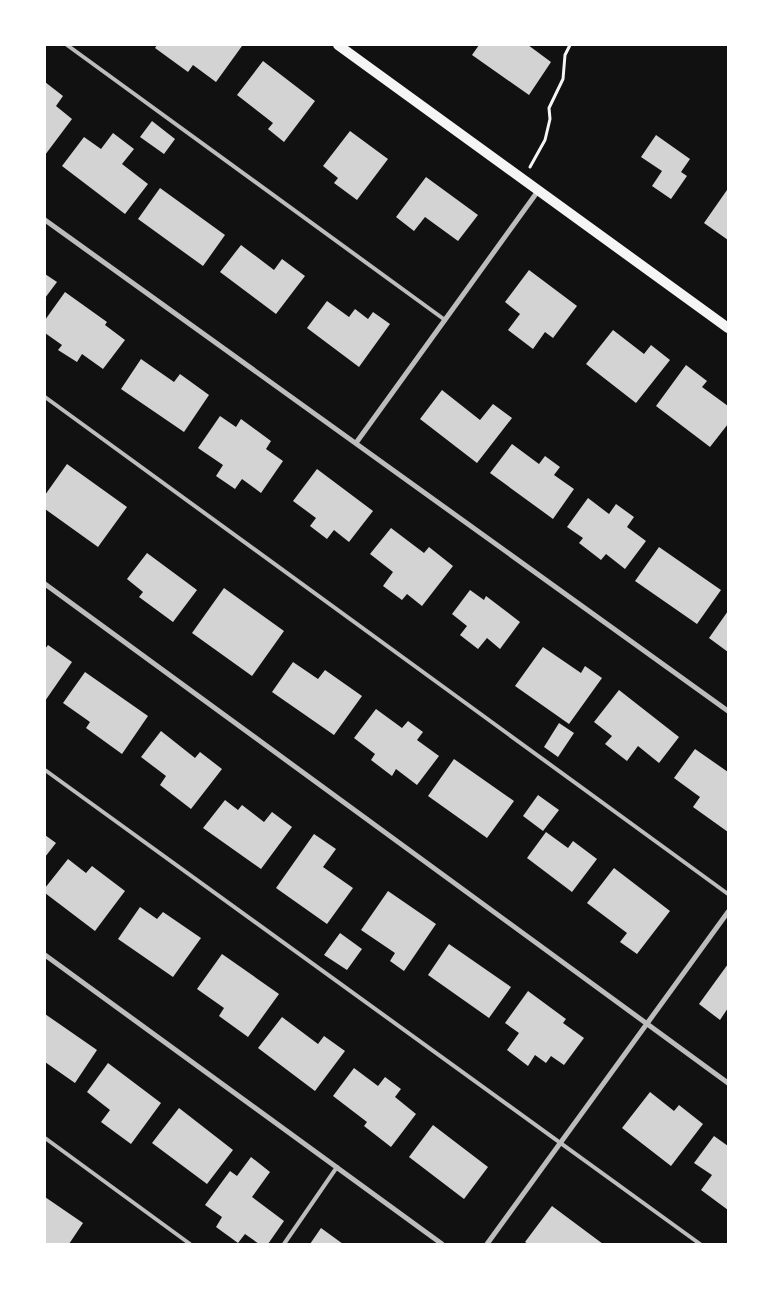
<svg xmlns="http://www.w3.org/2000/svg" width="773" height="1289" font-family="'Golos Text',sans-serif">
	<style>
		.building { fill: #d3d3d3 }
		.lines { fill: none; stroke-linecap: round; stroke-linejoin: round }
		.path { stroke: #f5f5f5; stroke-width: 3 }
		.service { stroke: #bcbcbc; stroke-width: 4 }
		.minor { stroke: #bcbcbc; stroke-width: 5 }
		.secondary { stroke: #f5f5f5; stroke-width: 10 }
	</style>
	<rect width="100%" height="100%" fill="#111"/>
	<path class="building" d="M 157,45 L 241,45 L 242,46 L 216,82 L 193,65 L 188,72 L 155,48 Z
		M 479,45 L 528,45 L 551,62 L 529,95 L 472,55 Z
		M 263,61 L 315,101 L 284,142 L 268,129 L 273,123 L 237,95 Z
		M 45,82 L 63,96 L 56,106 L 72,119 L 45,155 Z
		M 152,121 L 175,139 L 164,154 L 140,137 Z
		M 350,131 L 388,159 L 357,200 L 334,183 L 338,178 L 323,166 Z
		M 113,133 L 134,149 L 122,164 L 148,184 L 125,214 L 62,166 L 84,137 L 101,149 Z
		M 656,135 L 690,159 L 681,172 L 687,176 L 671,199 L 652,186 L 662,171 L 641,157 Z
		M 426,177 L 478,215 L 458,241 L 425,217 L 414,231 L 396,217 Z
		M 160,188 L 225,235 L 203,266 L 138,219 Z
		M 727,190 L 728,191 L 728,240 L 704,223 Z
		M 241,245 L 274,270 L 282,259 L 305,276 L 276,314 L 220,272 Z
		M 529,270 L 577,306 L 553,338 L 545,332 L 533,349 L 508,330 L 520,314 L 505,302 Z
		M 45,274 L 57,282 L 45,298 Z
		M 65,292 L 107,322 L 105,325 L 125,340 L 103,369 L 82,354 L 77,362 L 58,350 L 62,345 L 45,333 L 45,320 Z
		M 327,301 L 349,317 L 355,309 L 368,319 L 373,312 L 390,324 L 359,367 L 307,328 Z
		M 613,330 L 644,354 L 651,345 L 670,360 L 636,403 L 586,364 Z
		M 141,359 L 174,382 L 180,374 L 209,395 L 184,432 L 121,389 Z
		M 686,365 L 707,381 L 702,387 L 728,406 L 728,424 L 710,447 L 656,406 Z
		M 442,390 L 480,420 L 493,404 L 512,418 L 477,463 L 420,419 Z
		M 220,416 L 236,427 L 241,419 L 271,441 L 266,449 L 283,461 L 261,493 L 242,479 L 235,489 L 216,476 L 223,465 L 198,448 Z
		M 512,444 L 539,464 L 545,456 L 560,467 L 554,475 L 574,489 L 553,519 L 490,473 Z
		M 67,464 L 127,507 L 98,547 L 45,509 L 45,495 Z
		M 317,469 L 373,511 L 349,542 L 334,530 L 327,539 L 310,526 L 316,518 L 293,501 Z
		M 588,498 L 609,514 L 616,504 L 634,517 L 627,527 L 646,541 L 625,569 L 606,554 L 601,560 L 579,543 L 583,538 L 567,527 Z
		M 391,528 L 424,553 L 429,547 L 453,566 L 422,606 L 407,594 L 402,600 L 383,586 L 393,572 L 370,554 Z
		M 659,547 L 721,590 L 697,624 L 635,581 Z
		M 147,553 L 197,590 L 173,622 L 139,597 L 143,592 L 127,579 Z
		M 224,588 L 284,631 L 252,676 L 192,633 Z
		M 470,590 L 484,600 L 486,596 L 520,622 L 500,649 L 487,638 L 478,649 L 460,635 L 467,626 L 452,614 Z
		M 728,611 L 728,652 L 709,638 Z
		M 48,645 L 72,662 L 45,701 L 45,649 Z
		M 543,647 L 581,673 L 585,666 L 602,678 L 569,724 L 515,686 Z
		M 293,662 L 318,679 L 325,670 L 362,696 L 334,735 L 272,692 Z
		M 85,672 L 148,716 L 122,754 L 86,728 L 90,722 L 63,703 Z
		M 619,690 L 679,737 L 659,763 L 638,746 L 627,761 L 605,744 L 612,736 L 594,722 Z
		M 376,709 L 402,728 L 408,721 L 423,732 L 417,740 L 439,756 L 417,785 L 396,769 L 392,776 L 371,760 L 375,754 L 354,738 Z
		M 559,723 L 574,733 L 558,757 L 544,747 Z
		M 161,731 L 195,758 L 200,752 L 222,769 L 191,809 L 160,785 L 166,776 L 141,757 Z
		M 695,749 L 728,772 L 728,832 L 693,807 L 700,797 L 674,778 Z
		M 454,759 L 514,801 L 487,838 L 428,796 Z
		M 538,795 L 559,810 L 543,831 L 523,816 Z
		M 225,800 L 238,810 L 242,805 L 264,822 L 272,812 L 292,827 L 261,869 L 203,828 Z
		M 546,832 L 568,848 L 573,841 L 597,859 L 572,892 L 527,858 Z
		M 314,834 L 336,849 L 323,867 L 353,888 L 327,924 L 276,888 Z
		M 45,835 L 56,843 L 45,857 Z
		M 68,859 L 86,873 L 92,866 L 125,891 L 95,931 L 45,893 L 45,888 Z
		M 614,868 L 670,911 L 637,954 L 620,942 L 627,933 L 587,903 Z
		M 388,891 L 436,924 L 404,971 L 390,961 L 395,953 L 361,930 Z
		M 140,907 L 157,919 L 163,912 L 201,938 L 173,977 L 118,939 Z
		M 340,933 L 362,949 L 347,970 L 324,955 Z
		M 449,944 L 511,987 L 489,1018 L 428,975 Z
		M 222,954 L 279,994 L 248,1037 L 219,1016 L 224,1008 L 197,989 Z
		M 728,964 L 728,1008 L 720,1020 L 699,1004 Z
		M 528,991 L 566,1019 L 563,1023 L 584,1038 L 564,1065 L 551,1056 L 546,1063 L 535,1055 L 528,1066 L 507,1050 L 519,1033 L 505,1023 Z
		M 45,1014 L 97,1050 L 75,1083 L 45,1062 Z
		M 282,1017 L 318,1044 L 324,1036 L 345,1051 L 315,1091 L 258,1048 Z
		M 108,1063 L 161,1103 L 131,1144 L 101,1122 L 110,1110 L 87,1092 Z
		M 354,1068 L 378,1086 L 385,1077 L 401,1089 L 395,1097 L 416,1114 L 391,1147 L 364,1126 L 367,1122 L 333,1096 Z
		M 650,1092 L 674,1111 L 679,1105 L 703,1124 L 671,1166 L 622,1128 Z
		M 179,1108 L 233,1150 L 207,1184 L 152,1143 Z
		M 433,1125 L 488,1167 L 464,1199 L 409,1157 Z
		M 714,1136 L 728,1146 L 728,1210 L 701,1190 L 712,1175 L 694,1163 Z
		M 251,1157 L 270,1172 L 252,1197 L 284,1221 L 268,1244 L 259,1244 L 245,1234 L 238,1243 L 216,1227 L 222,1217 L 205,1205 L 230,1171 L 237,1176 Z
		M 45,1197 L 83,1223 L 69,1244 L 45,1244 Z
		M 552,1206 L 603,1244 L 528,1244 L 525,1242 Z
		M 321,1228 L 343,1244 L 310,1244 Z"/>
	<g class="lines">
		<path class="path" d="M 530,167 L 545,140 L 550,119 L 549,108 L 563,79 L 565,55 L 570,45"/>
		<path class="service" d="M 67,45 L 445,320
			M 45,397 L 728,894
			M 45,770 L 700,1244
			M 45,1138 L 190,1244
			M 284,1244 L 337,1167"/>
		<path class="minor" d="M 45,220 L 728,711
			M 356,443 L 538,191
			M 45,584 L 728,1083
			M 45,955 L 442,1244
			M 487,1244 L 728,912"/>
		<path class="secondary" d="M 338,45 L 728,328"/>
	</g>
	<rect width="773" height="1289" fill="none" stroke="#ffffff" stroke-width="92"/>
</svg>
